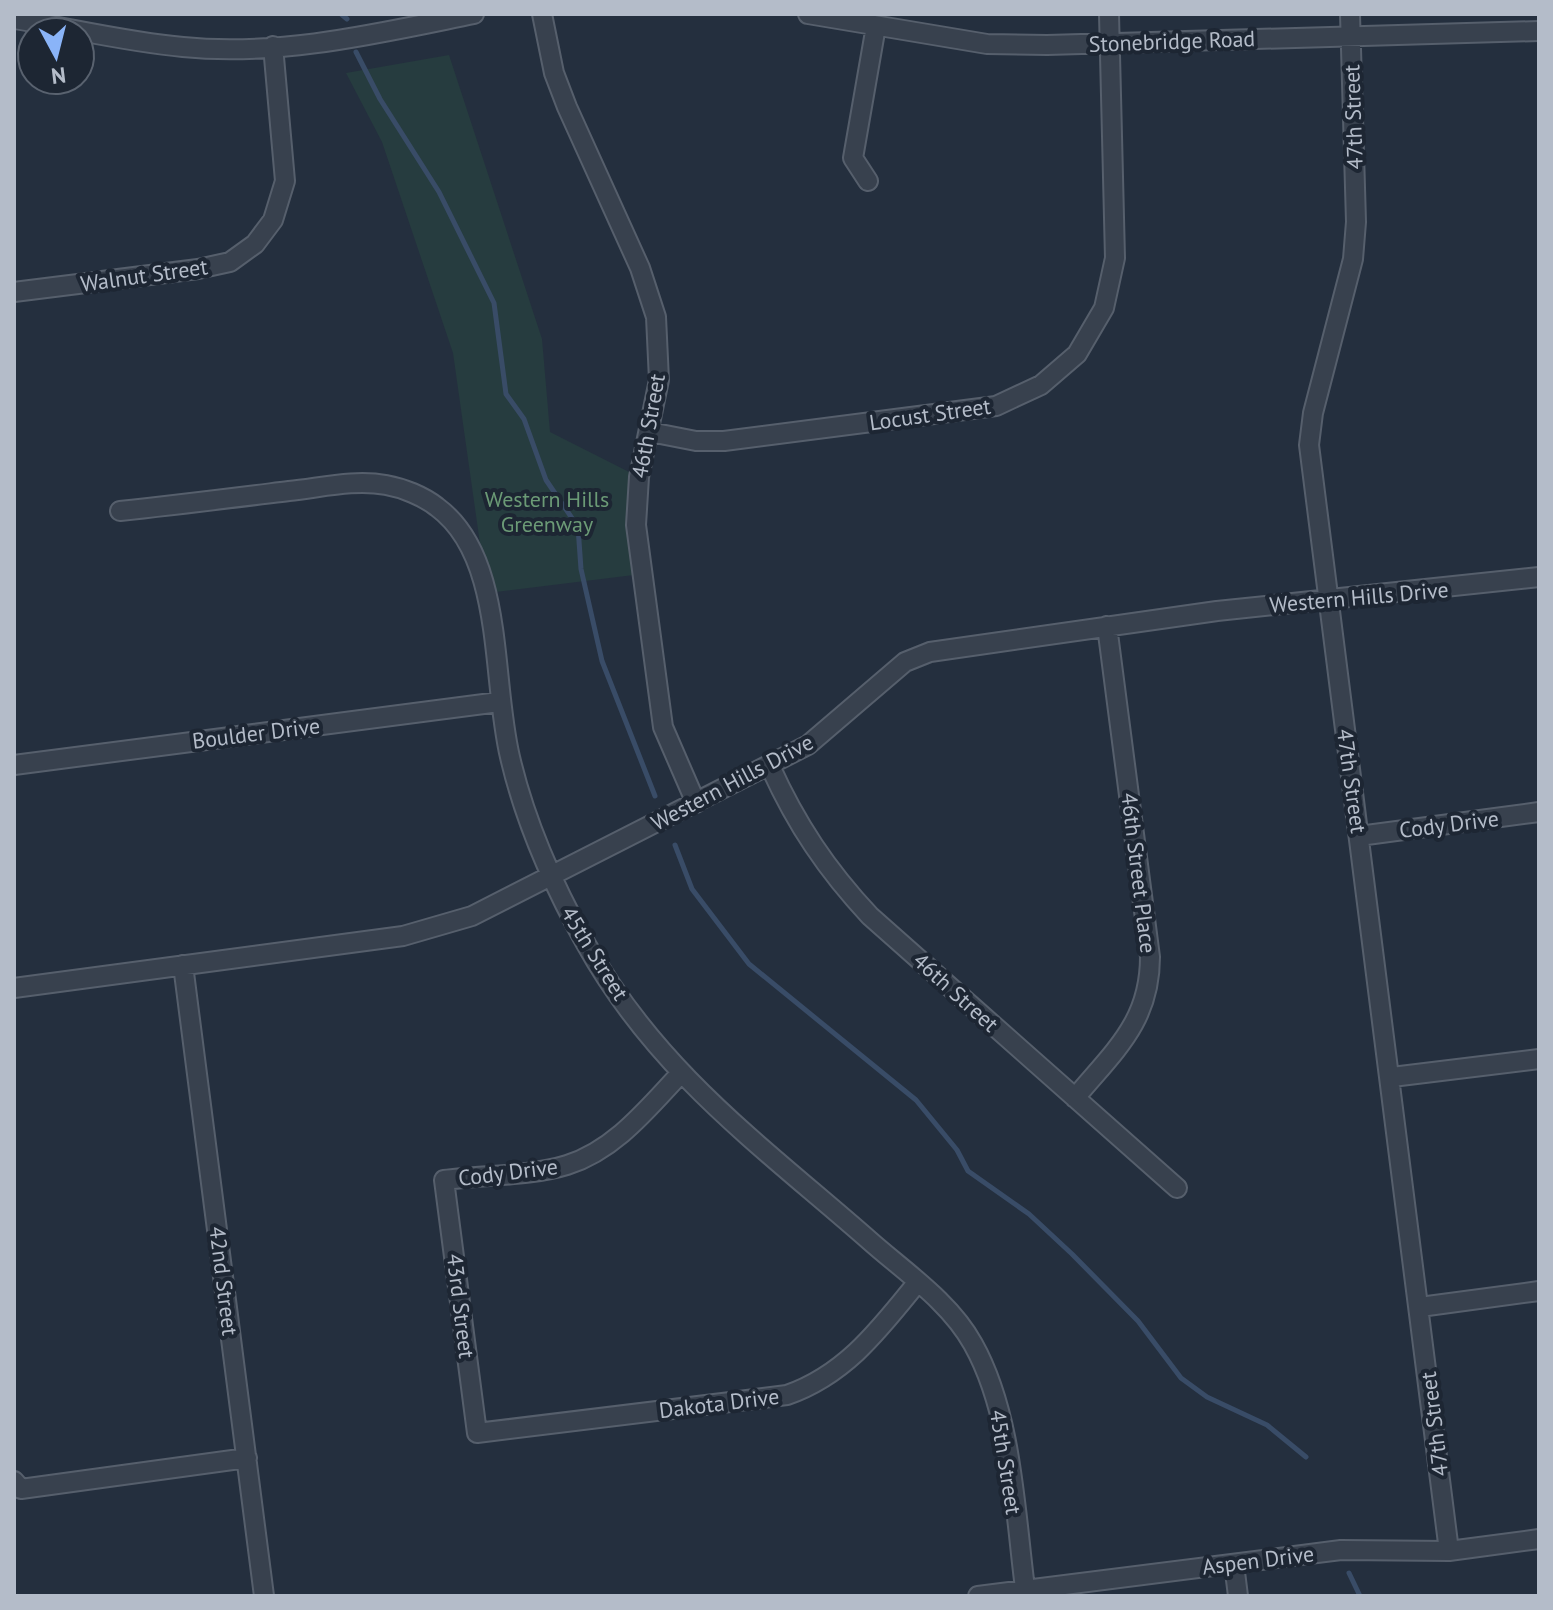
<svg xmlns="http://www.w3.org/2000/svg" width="1553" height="1610" font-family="'PT Sans',sans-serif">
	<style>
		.green { fill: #263c3f }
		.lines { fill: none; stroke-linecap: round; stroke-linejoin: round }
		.stream { stroke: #394c67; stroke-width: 5 }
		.street-casing { stroke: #565f6c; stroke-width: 22 }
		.street { stroke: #38414e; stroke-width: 18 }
		.labels { text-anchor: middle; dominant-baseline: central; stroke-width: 8; stroke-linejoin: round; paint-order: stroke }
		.street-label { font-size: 22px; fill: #b4bcc9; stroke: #1d2633 }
		.park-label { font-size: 22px; fill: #6b9a76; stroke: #1d2633 }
	</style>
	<rect width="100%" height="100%" fill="#242f3e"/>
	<path class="green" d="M 449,55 L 542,339 L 550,432 L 639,477 L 642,574 L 487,593 L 453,353 L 382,142 L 346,73 Z"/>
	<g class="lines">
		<path class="stream" d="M 341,14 L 347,19
			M 356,52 L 380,99 L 439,192 L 494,303 L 506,394 L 524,419 L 546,480 L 578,527 L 581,569 L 602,661 L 655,796
			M 675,845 L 692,889 L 749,964 L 916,1100 L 957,1150 L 968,1171 L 1029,1214 L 1072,1254 L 1138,1321 L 1181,1378 L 1207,1397 L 1267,1425 L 1306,1457
			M 1349,1573 L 1360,1596"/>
		<g class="street-casing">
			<path id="street" d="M 542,14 L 554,73 L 567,107 L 640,268 L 656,317 L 659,380 L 639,477 L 636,525 L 663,727 L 696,803
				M 808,14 L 987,44 L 1047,45 L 1539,31
				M 1350,14 L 1356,222 L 1353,259 L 1313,413 L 1309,445 L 1449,1551
				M 14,19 C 70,28 127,42 183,47 C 280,57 380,33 474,14
				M 868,181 L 853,158 L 876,26
				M 14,292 L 198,269 L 230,262 L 255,244 L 273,220 L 285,181 L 273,46
				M 650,432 L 696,441 L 724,441 L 996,406 L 1041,385 L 1077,354 L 1104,308 L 1115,258 L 1109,14
				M 120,511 C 176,505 232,498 289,491 C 320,488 354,479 386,485 C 403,488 423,496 437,507 C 505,557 491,678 510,757 C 525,822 553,885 586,944 C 657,1072 763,1147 870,1241 C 905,1272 950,1302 973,1344 C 1013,1415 1015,1515 1026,1596
				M 14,765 L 499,702
				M 770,766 C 796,824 827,870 870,916 L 1177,1188
				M 1359,836 L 1539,812
				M 183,965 L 264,1596
				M 14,988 L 403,936 L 472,916 L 808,745 L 905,662 L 930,652 L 1217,611 L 1539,577
				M 681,1073 C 648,1108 615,1150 567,1165 C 532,1176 482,1175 444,1180 L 477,1433 L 787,1395 C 845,1375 879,1330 917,1283
				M 1392,1077 L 1539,1059
				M 1075,1098 C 1114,1051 1150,1022 1150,957 L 1107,626
				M 1420,1307 L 1539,1291
				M 14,1481 L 21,1489 L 247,1458
				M 1234,1564 L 1238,1596
				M 978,1596 L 1341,1550 L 1449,1551 L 1539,1539"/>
		</g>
		<use href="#street" class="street"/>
	</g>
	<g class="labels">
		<g class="street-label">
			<text transform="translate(1172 41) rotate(-2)">Stonebridge Road</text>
			<text transform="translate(1353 117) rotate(-92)">47th Street</text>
			<text transform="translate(144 275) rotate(-8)">Walnut Street</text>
			<text transform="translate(930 414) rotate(-8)">Locust Street</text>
			<text transform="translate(648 426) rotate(-80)">46th Street</text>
			<text transform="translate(1359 597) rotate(-5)">Western Hills Drive</text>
			<text transform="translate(256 733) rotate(-7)">Boulder Drive</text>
			<text transform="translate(1352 781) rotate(82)">47th Street</text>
			<text transform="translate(732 782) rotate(-28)">Western Hills Drive</text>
			<text transform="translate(1449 824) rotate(-7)">Cody Drive</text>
			<text transform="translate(1139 873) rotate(83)">46th Street Place</text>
			<text transform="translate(595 953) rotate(58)">45th Street</text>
			<text transform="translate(956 992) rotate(42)">46th Street</text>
			<text transform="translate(508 1172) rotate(-7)">Cody Drive</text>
			<text transform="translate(224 1281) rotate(83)">42nd Street</text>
			<text transform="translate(461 1306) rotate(83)">43rd Street</text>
			<text transform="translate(719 1403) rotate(-7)">Dakota Drive</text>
			<text transform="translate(1434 1424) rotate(-97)">47th Street</text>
			<text transform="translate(1006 1462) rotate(81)">45th Street</text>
			<text transform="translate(1258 1560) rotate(-7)">Aspen Drive</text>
		</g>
		<g class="park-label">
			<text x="547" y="499">Western Hills<tspan x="547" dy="25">Greenway</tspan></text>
		</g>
	</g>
	<rect width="1553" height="1610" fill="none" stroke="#b4bcc9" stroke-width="32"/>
	<g transform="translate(56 56) rotate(173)"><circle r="38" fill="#1d2633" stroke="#59626f" stroke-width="2"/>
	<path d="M0-6L14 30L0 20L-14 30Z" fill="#8ab4f8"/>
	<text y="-12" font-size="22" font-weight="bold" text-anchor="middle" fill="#b4bcc9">N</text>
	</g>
</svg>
